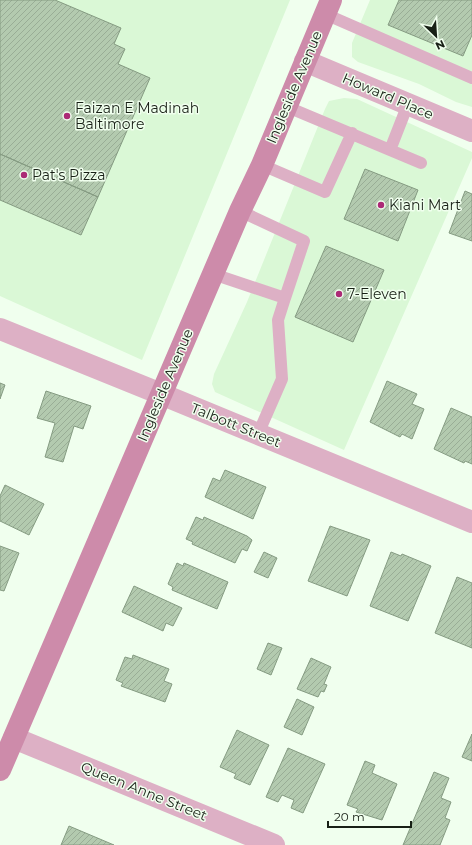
<svg xmlns="http://www.w3.org/2000/svg" width="472" height="845" font-family="Montserrat,sans-serif">
	<style>
		.built { fill: #daf8d6 }
		.building { fill: url(#building-hatch); stroke: #859b82 }
		.lines { fill: none; stroke-linecap: round; stroke-linejoin: round }
		.service { stroke: #ddb0c5; stroke-width: 12 }
		.minor { stroke: #ddb0c5; stroke-width: 22 }
		.secondary { stroke: #cd8baa; stroke-width: 22 }
		.poi-dot { fill: #ac2a76; stroke: #f0ffee; stroke-width: 1.5 }
		.labels { text-anchor: middle; dominant-baseline: central; stroke-width: 3; stroke-linejoin: round; paint-order: stroke }
		.street-label { font-size: 14px; fill: #182016; stroke: #f0ffee }
		.poi-label { font-size: 14px; fill: #182016; stroke: #f0ffee; text-anchor: start }
	</style>
	<defs>
		<pattern id="building-hatch" width="6" height="6" patternUnits="userSpaceOnUse"><rect width="6" height="6" fill="#b3caaf"/><path d="M-1 1l2-2M0 6l6-6M5 7l2-2" fill="none" stroke="#99ad96"/></pattern>
	</defs>
	<rect width="100%" height="100%" fill="#f0ffee"/>
	<path class="built" d="M 0,0 L 290,0 L 142,360 L 0,296 Z
		M 370,0 L 472,0 L 472,107 L 456,102 L 419,84 L 358,62 L 352,57 L 352,43 Z
		M 344,98 L 357,99 L 472,152 L 472,158 L 344,450 L 215,392 L 212,384 L 214,374 L 247,302 L 325,109 L 329,101 Z"/>
	<path class="building" d="M 0,0 L 55,0 L 121,28 L 114,44 L 125,49 L 118,64 L 150,78 L 98,197 L 0,154 Z
		M 399,0 L 472,0 L 472,35 L 463,56 L 388,25 Z
		M 0,154 L 98,197 L 81,235 L 0,200 Z
		M 365,169 L 418,190 L 398,241 L 344,219 Z
		M 465,191 L 472,194 L 472,241 L 449,233 Z
		M 326,246 L 384,270 L 353,342 L 295,317 Z
		M 387,381 L 417,394 L 412,404 L 424,409 L 412,439 L 402,434 L 400,437 L 370,422 Z
		M 0,383 L 5,385 L 0,399 Z
		M 46,391 L 91,406 L 83,429 L 74,426 L 63,462 L 45,457 L 55,423 L 37,418 Z
		M 451,408 L 472,417 L 472,464 L 465,461 L 464,463 L 434,449 Z
		M 225,470 L 266,487 L 253,519 L 205,497 L 213,478 L 220,481 Z
		M 5,485 L 44,504 L 29,535 L 0,521 L 0,496 Z
		M 196,517 L 203,520 L 204,517 L 247,536 L 252,540 L 247,551 L 242,549 L 235,563 L 192,544 L 193,542 L 186,539 Z
		M 330,526 L 370,540 L 347,596 L 308,581 Z
		M 0,546 L 19,553 L 4,591 L 0,590 Z
		M 264,552 L 277,558 L 268,578 L 254,572 Z
		M 391,552 L 401,556 L 402,554 L 431,566 L 408,621 L 370,606 Z
		M 177,563 L 183,566 L 184,563 L 228,582 L 217,609 L 172,590 L 173,587 L 168,584 Z
		M 457,577 L 472,583 L 472,648 L 435,633 Z
		M 134,586 L 182,608 L 173,626 L 166,623 L 163,631 L 122,612 Z
		M 268,643 L 282,648 L 271,675 L 257,669 Z
		M 133,655 L 169,669 L 164,681 L 172,684 L 165,702 L 121,686 L 123,683 L 116,680 L 125,657 L 132,659 Z
		M 311,658 L 331,667 L 324,684 L 327,685 L 324,692 L 321,691 L 318,697 L 297,689 Z
		M 297,699 L 314,707 L 302,735 L 284,727 Z
		M 237,730 L 269,745 L 250,785 L 234,778 L 236,774 L 220,767 Z
		M 472,734 L 472,761 L 462,757 Z
		M 288,748 L 325,764 L 303,813 L 291,808 L 294,800 L 282,795 L 278,802 L 266,797 Z
		M 365,761 L 375,765 L 372,773 L 397,784 L 382,820 L 356,812 L 358,809 L 347,805 Z
		M 434,772 L 449,778 L 441,798 L 451,802 L 445,818 L 450,820 L 440,845 L 403,845 Z
		M 69,826 L 114,845 L 61,845 Z"/>
	<g class="lines">
		<path class="service" d="M 325,14 L 472,78
			M 285,106 L 421,163
			M 390,150 L 408,104
			M 262,165 L 325,192 L 352,133
			M 213,274 L 285,298 L 304,241 L 240,211
			M 258,434 L 282,379 L 278,320 L 285,298"/>
		<path class="minor" d="M 305,61 L 472,131
			M 0,329 L 161,394 L 472,522
			M 14,738 L 274,845"/>
		<path class="secondary" d="M 0,770 L 240,211 L 262,165 L 331,0"/>
	</g>
	<g class="poi-dot">
		<circle cx="67" cy="116" r="4"/>
		<circle cx="24" cy="175" r="4"/>
		<circle cx="381" cy="205" r="4"/>
		<circle cx="339" cy="294" r="4"/>
	</g>
	<g class="labels">
		<g class="street-label">
			<text transform="translate(294 87) rotate(-67)">Ingleside Avenue</text>
			<text transform="translate(388 96) rotate(23)">Howard Place</text>
			<text transform="translate(165 385) rotate(-67)">Ingleside Avenue</text>
			<text transform="translate(236 425) rotate(22)">Talbott Street</text>
			<text transform="translate(144 791) rotate(22)">Queen Anne Street</text>
		</g>
		<g class="poi-label">
			<text x="75" y="108">Faizan E Madinah<tspan x="75" dy="16">Baltimore</tspan></text>
			<text x="32" y="175">Pat's Pizza</text>
			<text x="389" y="205">Kiani Mart</text>
			<text x="347" y="294">7-Eleven</text>
		</g>
	</g>
	<g transform="translate(436 36) rotate(155)" stroke="#f0ffee" stroke-width="3" paint-order="stroke">
	<path d="M0-3L7 15L0 10L-7 15Z" fill="#182016"/>
	<text y="-6" font-size="11" font-weight="bold" text-anchor="middle" fill="#182016">N</text>
	</g>
	<path d="M328 821v6h83v-6" fill="none" stroke="#182016" stroke-width="2"/>
	<text x="334" y="821" font-size="12" fill="#182016" stroke="#f0ffee" stroke-width="3" paint-order="stroke">20 m</text>
</svg>
